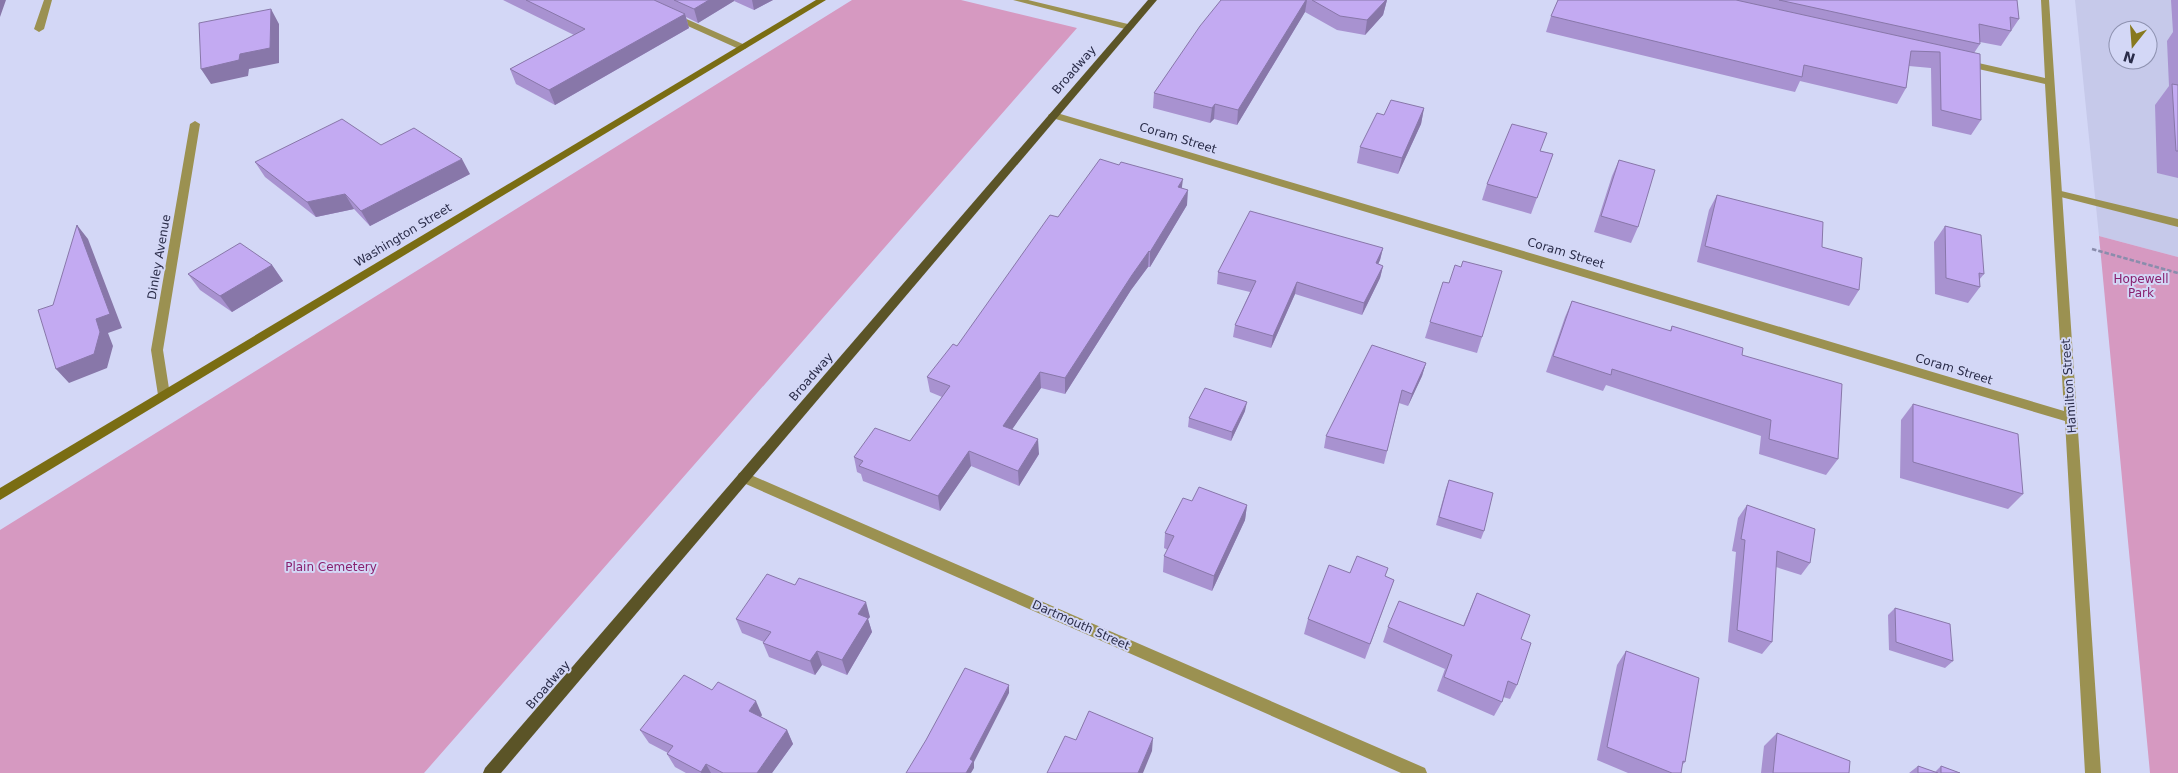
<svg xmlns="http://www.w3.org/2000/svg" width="2178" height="773" font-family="'DejaVu Sans',sans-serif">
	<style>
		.built { fill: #c6c9ea; fill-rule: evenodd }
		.green { fill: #d699c1 }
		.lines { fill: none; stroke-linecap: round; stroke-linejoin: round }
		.path { stroke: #8a8dac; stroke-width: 2.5; stroke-dasharray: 4.5 2; stroke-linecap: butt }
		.lane { fill: #9b9151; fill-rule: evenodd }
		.street { fill: #9b9151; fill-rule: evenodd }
		.secondary { fill: #7a6d13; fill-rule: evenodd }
		.primary { fill: #5b5427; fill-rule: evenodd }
		.wall { fill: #a892d0 }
		.shaded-wall { fill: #8877a9 }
		.building { fill: #c3aaf2; stroke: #8877a9 }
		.labels { text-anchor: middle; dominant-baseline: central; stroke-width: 4; stroke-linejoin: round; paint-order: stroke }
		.street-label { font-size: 12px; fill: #2a2c49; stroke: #d3d7f6 }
		.park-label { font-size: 12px; fill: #89216f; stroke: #d3d7f6 }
	</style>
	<rect width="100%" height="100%" fill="#d3d7f6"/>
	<path class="built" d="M 2075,0 L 2178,0 L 2178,257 L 2099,236 ZM 2118,30 L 2148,30 L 2148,60 L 2118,60 Z"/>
	<path class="green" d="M 852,0 L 961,0 L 1077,28 L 424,773 L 0,773 L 0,530 Z
		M 2099,236 L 2178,257 L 2178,773 L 2150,773 Z"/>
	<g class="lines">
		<path class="path" d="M 2092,249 L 2178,273"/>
		<path class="lane" d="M 2057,190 L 2178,219 L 2178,227 L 2053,195 L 2052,193 L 2053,191 Z"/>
		<path class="street" d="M 44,0 L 52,0 L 44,29 L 39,32 L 34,29 Z
			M 1013,0 L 1028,0 L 1132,25 L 1134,27 L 1129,30 Z
			M 2041,0 L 2049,0 L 2101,773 L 2085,773 L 2065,421 L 1049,117 L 1048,115 L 1053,112 L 1057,113 L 2064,411 L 2045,84 L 1965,66 L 1960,63 L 1965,60 L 2045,78 Z
			M 673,13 L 745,45 L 747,47 L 745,49 L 739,49 L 670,18 L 668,16 Z
			M 195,121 L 200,124 L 163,350 L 170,395 L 168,398 L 160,398 L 158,395 L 151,350 L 190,124 Z
			M 744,472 L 1425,768 L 1427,773 L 1401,773 L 739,481 L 737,477 L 739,473 Z"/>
		<path class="secondary" d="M 816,0 L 826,0 L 0,500 L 0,488 Z"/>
		<path class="primary" d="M 1148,0 L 1157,0 L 501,773 L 483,773 L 485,768 Z"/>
	</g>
	<path class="wall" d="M 503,0 L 773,0 L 754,10 L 734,1 L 698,23 L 686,17 L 689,28 L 555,105 L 516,84 L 510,69 L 574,35 Z
		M 1221,0 L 1387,0 L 1383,15 L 1365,35 L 1337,30 L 1305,12 L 1237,125 L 1214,119 L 1210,123 L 1153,108 L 1154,93 Z
		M 1558,0 L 2017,0 L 2019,19 L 2001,46 L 1980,42 L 1980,44 L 1974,53 L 1981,120 L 1971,135 L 1932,126 L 1931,68 L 1909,66 L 1906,88 L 1897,104 L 1800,81 L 1795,92 L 1546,32 L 1551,16 Z
		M 2171,0 L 2178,0 L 2178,178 L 2157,173 L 2155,105 L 2169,86 L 2167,41 L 2173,32 Z
		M 1424,108 L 1421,124 L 1398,174 L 1357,163 L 1360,147 L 1384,115 Z
		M 381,145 L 470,174 L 370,226 L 354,209 L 316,217 L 265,177 L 255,162 Z
		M 1541,151 L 1553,154 L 1531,214 L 1482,200 L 1487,184 Z
		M 1619,160 L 1638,227 L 1631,243 L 1594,232 L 1612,176 Z
		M 1119,165 L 1182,188 L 1187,205 L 1150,267 L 1148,267 L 1131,290 L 1065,394 L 1041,388 L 1012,429 L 1039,454 L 1019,486 L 971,466 L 940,511 L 863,481 L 861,474 L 857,472 L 854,457 L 910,441 L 942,397 L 930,392 L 927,377 L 957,346 L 1058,217 Z
		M 1717,195 L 1822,247 L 1859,290 L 1849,306 L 1697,262 L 1709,210 Z
		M 1945,226 L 1984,274 L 1979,280 L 1980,287 L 1968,303 L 1935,294 L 1934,242 Z
		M 1383,248 L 1380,260 L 1378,264 L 1383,266 L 1380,278 L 1362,315 L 1295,294 L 1271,348 L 1233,337 L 1235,325 L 1250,292 L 1217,284 L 1218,272 Z
		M 272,265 L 283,281 L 232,312 L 200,290 L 188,274 Z
		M 1572,301 L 1670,331 L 1672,326 L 1742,355 L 1838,459 L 1826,475 L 1759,454 L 1761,436 L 1606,385 L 1603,391 L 1546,372 L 1565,317 Z
		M 1430,322 L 1482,337 L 1477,353 L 1425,338 Z
		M 1426,363 L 1422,376 L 1408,406 L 1399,403 L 1384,464 L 1324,448 L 1326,436 Z
		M 1913,404 L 2023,494 L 2008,509 L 1900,478 L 1901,420 Z
		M 1245,411 L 1231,441 L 1188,427 L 1189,418 Z
		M 1449,480 L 1484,531 L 1481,539 L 1436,525 L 1446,488 Z
		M 1192,501 L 1247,505 L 1245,520 L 1212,591 L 1163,572 L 1164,556 L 1168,550 L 1164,548 L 1165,533 Z
		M 1747,505 L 1810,563 L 1801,575 L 1776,567 L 1772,642 L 1762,654 L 1728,642 L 1736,552 L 1732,551 L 1738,518 Z
		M 1388,568 L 1385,576 L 1394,580 L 1365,659 L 1304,634 L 1308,619 L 1350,573 Z
		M 1477,593 L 1521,639 L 1517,685 L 1510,699 L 1503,697 L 1502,702 L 1494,716 L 1437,691 L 1445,669 L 1383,642 L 1388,627 L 1463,626 Z
		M 1895,608 L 1953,661 L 1945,668 L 1889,650 L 1888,615 Z
		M 870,617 L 868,619 L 872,632 L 847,675 L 822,665 L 815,675 L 769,657 L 763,643 L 764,642 L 742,633 L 736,619 Z
		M 1626,651 L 1685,762 L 1682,765 L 1681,773 L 1628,773 L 1597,760 L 1617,665 Z
		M 762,715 L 761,717 L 787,730 L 793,744 L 772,773 L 686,773 L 675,767 L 667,754 L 668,753 L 649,743 L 640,730 Z
		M 1777,733 L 1849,773 L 1761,773 L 1764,746 Z
		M 1918,766 L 1935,772 L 1941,766 L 1960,773 L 1909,773 Z"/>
	<path class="shaded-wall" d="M 0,0 L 6,0 L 0,17 Z
		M 709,0 L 734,0 L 734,1 L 698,23 L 694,9 Z
		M 752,0 L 773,0 L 754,10 Z
		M 1306,0 L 1307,0 L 1305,12 L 1237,125 L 1238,110 Z
		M 1386,0 L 1387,0 L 1383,15 L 1365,35 L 1367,20 Z
		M 271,9 L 279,24 L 279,63 L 249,69 L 248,76 L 211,84 L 201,69 Z
		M 685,14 L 689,28 L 555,105 L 549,90 Z
		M 1215,104 L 1214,119 L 1210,123 L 1212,108 Z
		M 1424,108 L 1421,124 L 1398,174 L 1402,158 Z
		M 462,159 L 470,174 L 370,226 L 361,211 Z
		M 1183,179 L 1181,194 L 1178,187 Z
		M 1188,190 L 1187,205 L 1150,267 L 1150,252 Z
		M 345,194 L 354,209 L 316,217 L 307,202 Z
		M 77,225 L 88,239 L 122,328 L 108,333 L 113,346 L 107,368 L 69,383 L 56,369 Z
		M 1383,248 L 1380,260 L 1373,275 L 1376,263 Z
		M 1149,251 L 1148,267 L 1131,290 L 1065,394 L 1065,378 L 1132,275 Z
		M 272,265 L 283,281 L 232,312 L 220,296 Z
		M 1383,266 L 1380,278 L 1362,315 L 1364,303 Z
		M 1297,282 L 1295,294 L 1271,348 L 1273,336 Z
		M 1426,363 L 1422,376 L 1408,406 L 1412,394 Z
		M 1040,372 L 1041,388 L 1004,441 L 1003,426 Z
		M 1247,402 L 1245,411 L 1231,441 L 1232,432 Z
		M 1038,439 L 1039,454 L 1019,486 L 1018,471 Z
		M 969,451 L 971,466 L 940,511 L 938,496 Z
		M 1247,505 L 1245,520 L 1212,591 L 1214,576 Z
		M 866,602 L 870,617 L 868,619 L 872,632 L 847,675 L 842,660 L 858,614 Z
		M 817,651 L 822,665 L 815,675 L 810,661 Z
		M 1009,685 L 1009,693 L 974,762 L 974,768 L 971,773 L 966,773 L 970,759 Z
		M 756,701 L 762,715 L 755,724 L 749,711 Z
		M 787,730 L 793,744 L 772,773 L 757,773 Z
		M 1153,738 L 1152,751 L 1143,773 L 1138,773 Z
		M 706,764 L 711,773 L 701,773 L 701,772 Z"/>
	<path class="building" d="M 526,0 L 654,0 L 685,14 L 549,90 L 510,69 L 585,29 Z
		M 674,0 L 709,0 L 694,9 Z
		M 1221,0 L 1306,0 L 1238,110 L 1215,104 L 1212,108 L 1154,93 L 1200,26 Z
		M 1312,0 L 1386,0 L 1367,20 L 1340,16 Z
		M 1558,0 L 1736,0 L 1980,54 L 1981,120 L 1941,110 L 1940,52 L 1911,51 L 1906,88 L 1804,65 L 1802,77 L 1551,16 Z
		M 1779,0 L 2017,0 L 2019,19 L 2010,17 L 2011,31 L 1979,24 L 1980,44 Z
		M 271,9 L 270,48 L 240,54 L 239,60 L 201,69 L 199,23 Z
		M 2172,84 L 2178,85 L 2178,151 L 2176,151 Z
		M 1391,100 L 1424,108 L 1402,158 L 1360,147 L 1377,113 L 1384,115 Z
		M 342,119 L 381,145 L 414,128 L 462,159 L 361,211 L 345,194 L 307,202 L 255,162 Z
		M 1512,124 L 1547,133 L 1540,151 L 1553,154 L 1537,198 L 1487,184 Z
		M 1100,159 L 1119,165 L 1121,162 L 1183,179 L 1178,187 L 1188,190 L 1150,252 L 1149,251 L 1132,275 L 1065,378 L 1040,372 L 1003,426 L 1038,439 L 1018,471 L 969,451 L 938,496 L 859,466 L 863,461 L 854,457 L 875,428 L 910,441 L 950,386 L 927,377 L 953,344 L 957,346 L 1050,215 L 1058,217 Z
		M 1619,160 L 1655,170 L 1638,227 L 1601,216 Z
		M 1717,195 L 1823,222 L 1822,247 L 1862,258 L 1859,290 L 1705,246 Z
		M 1250,211 L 1383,248 L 1376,263 L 1383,266 L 1364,303 L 1297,282 L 1273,336 L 1235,325 L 1256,281 L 1218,272 Z
		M 77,225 L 110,314 L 96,319 L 100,332 L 94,354 L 56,369 L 38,310 L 53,305 Z
		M 1945,226 L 1981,235 L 1984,274 L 1979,273 L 1980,287 L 1946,278 Z
		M 240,243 L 272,265 L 220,296 L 188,274 Z
		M 1463,261 L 1502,271 L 1482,337 L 1430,322 L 1443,282 L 1449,283 L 1455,265 L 1461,267 Z
		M 1572,301 L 1671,331 L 1672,326 L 1743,348 L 1742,355 L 1842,384 L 1838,459 L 1769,439 L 1771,420 L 1612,369 L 1611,375 L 1553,356 Z
		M 1372,345 L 1426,363 L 1412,394 L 1402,390 L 1387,451 L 1326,436 Z
		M 1205,388 L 1247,402 L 1232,432 L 1189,418 Z
		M 1913,404 L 2018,434 L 2023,494 L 1913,462 Z
		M 1449,480 L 1493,493 L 1484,531 L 1439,517 Z
		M 1199,487 L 1247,505 L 1214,576 L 1164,556 L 1174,536 L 1165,533 L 1183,498 L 1192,501 Z
		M 1747,505 L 1815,529 L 1810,563 L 1777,551 L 1772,642 L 1737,630 L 1745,540 L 1741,539 Z
		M 1357,556 L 1388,568 L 1385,576 L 1394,580 L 1370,644 L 1308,619 L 1329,565 L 1350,573 Z
		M 767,574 L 795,585 L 799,578 L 866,602 L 858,614 L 868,618 L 842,660 L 817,651 L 810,661 L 763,643 L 771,632 L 736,619 Z
		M 1477,593 L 1530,615 L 1521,639 L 1531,643 L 1517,685 L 1508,681 L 1502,702 L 1444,677 L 1452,655 L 1388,627 L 1399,601 L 1464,626 Z
		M 1895,608 L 1950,624 L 1953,661 L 1896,642 Z
		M 1626,651 L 1699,678 L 1685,762 L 1683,761 L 1681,773 L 1672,773 L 1607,747 Z
		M 965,668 L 1009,685 L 970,759 L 973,761 L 966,773 L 906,773 L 926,740 Z
		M 684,675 L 712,690 L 718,682 L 756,701 L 749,711 L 787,730 L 757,773 L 723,773 L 706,764 L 701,772 L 667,754 L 673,746 L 640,730 Z
		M 1089,711 L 1153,738 L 1138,773 L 1047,773 L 1065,736 L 1076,740 Z
		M 1777,733 L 1850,761 L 1849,773 L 1773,773 Z
		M 1918,766 L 1938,773 L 1918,773 Z
		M 1941,766 L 1960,773 L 1941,773 Z"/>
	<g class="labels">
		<g class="street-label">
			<text transform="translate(1074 70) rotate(-49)">Broadway</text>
			<text transform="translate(1178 138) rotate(17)">Coram Street</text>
			<text transform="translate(403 235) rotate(-31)">Washington Street</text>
			<text transform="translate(1566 253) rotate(17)">Coram Street</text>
			<text transform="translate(159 257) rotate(-80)">Dinley Avenue</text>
			<text transform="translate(1954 369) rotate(17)">Coram Street</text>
			<text transform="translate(811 377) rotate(-49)">Broadway</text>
			<text transform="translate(2069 386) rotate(-94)">Hamilton Street</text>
			<text transform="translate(1081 625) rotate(24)">Dartmouth Street</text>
			<text transform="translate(548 685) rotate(-49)">Broadway</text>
		</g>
		<g class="park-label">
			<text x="2141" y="279">Hopewell<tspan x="2141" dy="14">Park</tspan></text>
			<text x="331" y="567">Plain Cemetery</text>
		</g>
	</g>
	<g transform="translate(2133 45) rotate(197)"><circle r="24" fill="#d3d7f6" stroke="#8f93b1"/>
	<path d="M0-4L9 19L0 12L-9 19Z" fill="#87791e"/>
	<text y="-8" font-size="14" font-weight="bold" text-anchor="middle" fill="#2a2c49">N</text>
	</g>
</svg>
